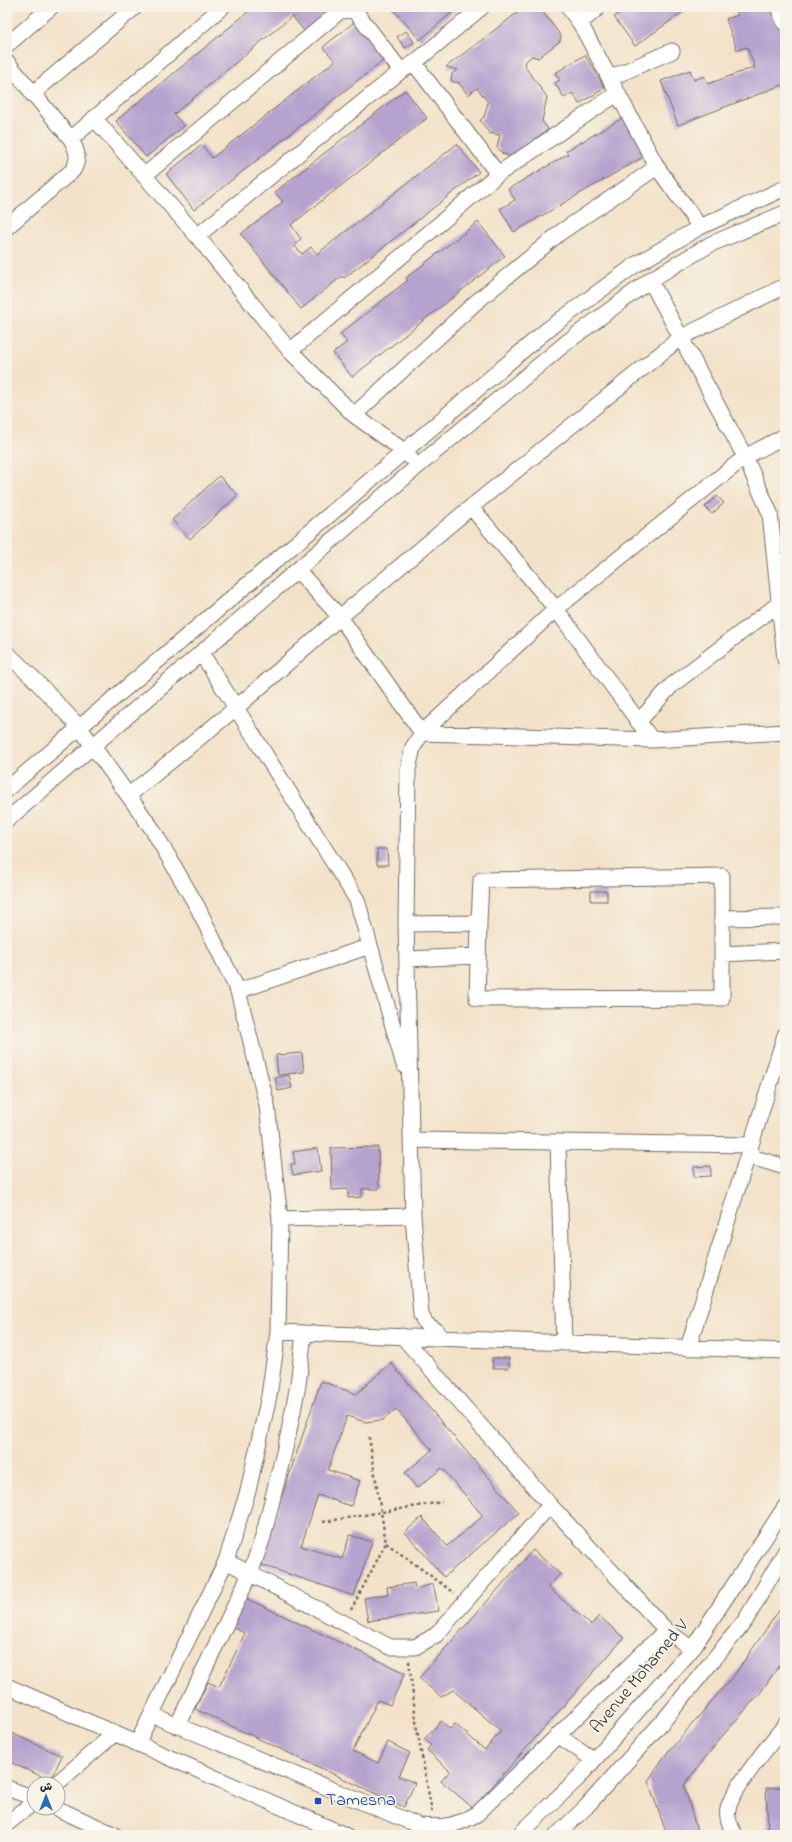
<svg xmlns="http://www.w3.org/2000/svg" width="792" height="1842" font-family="'Indie Flower','Playpen Sans Arabic',sans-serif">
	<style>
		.building { fill: #b5a2ce }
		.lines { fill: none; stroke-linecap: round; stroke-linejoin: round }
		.minor-casing { stroke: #716b62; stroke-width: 17 }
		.path { stroke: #716b62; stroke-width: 2.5; stroke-dasharray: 3 3; stroke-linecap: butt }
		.minor { stroke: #fff; stroke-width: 15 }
		.transit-dot { fill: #1a4fb4; stroke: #f7f3e8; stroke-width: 1.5 }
		.labels { text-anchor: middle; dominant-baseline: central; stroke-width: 3.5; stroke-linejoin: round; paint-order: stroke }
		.street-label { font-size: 18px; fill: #2b2b2b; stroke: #f7f3e8 }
		.transit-label { font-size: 18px; fill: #164399; stroke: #f7f3e8; text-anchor: start }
	</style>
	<rect width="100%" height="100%" fill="#f7f3e8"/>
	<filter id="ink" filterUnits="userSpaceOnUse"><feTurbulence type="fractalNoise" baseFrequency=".025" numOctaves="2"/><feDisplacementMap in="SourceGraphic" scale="8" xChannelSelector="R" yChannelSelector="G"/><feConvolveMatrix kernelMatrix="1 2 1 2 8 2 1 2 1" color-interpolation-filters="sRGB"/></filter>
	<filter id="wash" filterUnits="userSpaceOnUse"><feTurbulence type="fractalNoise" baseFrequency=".012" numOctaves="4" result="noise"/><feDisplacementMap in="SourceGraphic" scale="16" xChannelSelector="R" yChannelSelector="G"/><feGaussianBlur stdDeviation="0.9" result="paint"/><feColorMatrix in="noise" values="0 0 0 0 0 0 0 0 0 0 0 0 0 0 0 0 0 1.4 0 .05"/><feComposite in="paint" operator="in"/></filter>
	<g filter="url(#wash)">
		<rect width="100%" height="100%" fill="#f3e2c9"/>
		<g id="blocks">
			<path class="building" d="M 254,7 L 337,7 L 307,34 L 292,16 L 174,114 L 184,126 L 146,157 L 116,121 Z
				M 391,7 L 458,7 L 420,40 Z
				M 525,7 L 539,7 L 561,36 L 560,41 L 538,58 L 532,56 L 526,61 L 525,67 L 547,97 L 542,121 L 548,129 L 512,157 L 503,154 L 497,147 L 500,135 L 489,133 L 480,120 L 484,117 L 488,102 L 477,88 L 468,95 L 459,83 L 451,81 L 452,74 L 458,70 L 446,67 Z
				M 629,7 L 690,7 L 635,46 L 614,17 Z
				M 735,7 L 773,7 L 785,39 L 785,84 L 678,125 L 661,81 L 690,70 L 694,80 L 704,76 L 708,84 L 755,67 L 747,47 L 737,50 L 726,19 L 738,15 Z
				M 357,20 L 386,58 L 194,210 L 166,174 L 202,145 L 212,158 L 335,61 L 323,47 Z
				M 406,31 L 414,42 L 405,48 L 397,37 Z
				M 585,55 L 605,88 L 579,104 L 573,93 L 564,98 L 555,83 L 560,80 L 555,73 Z
				M 405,90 L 427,118 L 291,225 L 301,239 L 294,245 L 302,254 L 311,247 L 317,254 L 457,144 L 479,172 L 344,278 L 342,276 L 301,309 L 241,234 L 283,202 L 275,192 Z
				M 626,116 L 648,154 L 514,232 L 500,209 L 515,200 L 508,189 L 568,154 L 566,151 Z
				M 478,222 L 505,256 L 352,377 L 333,353 L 347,342 L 340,334 L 408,280 L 406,278 Z
				M 219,476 L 238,495 L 190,539 L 172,520 Z
				M 717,496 L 724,503 L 712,514 L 705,507 Z
				M 377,849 L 387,849 L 388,865 L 377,865 Z
				M 591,891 L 607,891 L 607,901 L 591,901 Z
				M 302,1053 L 304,1072 L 278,1075 L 276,1055 Z
				M 289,1075 L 292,1088 L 278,1091 L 275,1078 Z
				M 378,1147 L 379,1189 L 362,1189 L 362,1197 L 348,1198 L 348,1189 L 332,1190 L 331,1148 Z
				M 318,1148 L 321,1171 L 293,1175 L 291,1164 L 295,1164 L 293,1152 Z
				M 711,1166 L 711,1176 L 694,1177 L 694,1167 Z
				M 492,1358 L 509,1358 L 509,1368 L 493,1368 Z
				M 391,1363 L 519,1513 L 444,1577 L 405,1532 L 422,1517 L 447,1546 L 483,1516 L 442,1468 L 417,1488 L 405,1473 L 432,1450 L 396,1409 L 383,1420 L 365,1422 L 347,1416 L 328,1470 L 360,1481 L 351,1506 L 318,1495 L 301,1546 L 342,1559 L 350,1535 L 372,1542 L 354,1596 L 259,1564 L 321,1381 L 356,1394 Z
				M 533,1550 L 560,1574 L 548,1587 L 591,1625 L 599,1616 L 624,1638 L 473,1808 L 441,1781 L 450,1771 L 427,1750 L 431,1745 L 424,1739 L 441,1721 L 450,1729 L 455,1724 L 485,1750 L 501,1731 L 453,1690 L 441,1697 L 419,1678 Z
				M 414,1583 L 415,1589 L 433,1584 L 439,1611 L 368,1621 L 364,1598 L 388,1594 L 387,1587 Z
				M 245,1598 L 405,1673 L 390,1705 L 378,1700 L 353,1751 L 378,1763 L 388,1742 L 410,1753 L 399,1776 L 415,1783 L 404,1807 L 195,1709 L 208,1682 L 219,1687 L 245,1633 L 231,1627 Z
				M 785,1602 L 785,1657 L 760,1693 L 724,1734 L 684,1785 L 698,1835 L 667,1835 L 648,1781 L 664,1757 L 735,1674 Z
				M 7,1731 L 62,1756 L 50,1780 L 7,1761 Z
				M 785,1787 L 785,1830 L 768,1831 L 766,1788 Z"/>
		</g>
	</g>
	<g filter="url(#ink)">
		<use href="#blocks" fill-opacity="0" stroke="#716b62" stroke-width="1"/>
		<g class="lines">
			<g class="minor-casing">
				<path id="minor" d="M 568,7 L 580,23 L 657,167 L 700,227
					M 778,7 L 785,23
					M 580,23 L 599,7
					M 7,45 L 51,7
					M 7,62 L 71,139 C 77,151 80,158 73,170 L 7,227
					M 414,63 L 498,174
					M 610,78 L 672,51
					M 32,94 L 135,7
					M 94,118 L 197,236 L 290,351 L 354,415 L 404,451 L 410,457
					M 71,139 L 222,7
					M 144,176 L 340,11 L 353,10 L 359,16 L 401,71
					M 197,236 L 401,71 L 414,63 L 482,7
					M 650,280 L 745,457 L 770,513 L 785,659
					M 290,351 L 498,174 L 618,93
					M 354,415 L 475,303 L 561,232 L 657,167
					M 471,507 L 556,609 L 652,740
					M 298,571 L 340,617 L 422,733 L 652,740 L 785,732
					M 7,653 L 36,681 L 80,728 L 153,830 L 198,908 L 238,991 L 267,1105 L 280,1219 L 278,1332 L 269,1396 L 248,1491 L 226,1561 L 137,1744
					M 202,654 L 357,900 L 404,1065
					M 638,722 L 672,685 L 785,599
					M 7,789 L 548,329 L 635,265 L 700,227 L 785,188
					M 129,795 L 236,708 L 340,617 L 471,507 L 680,338 L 785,286
					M 7,820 L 418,466 L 567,342 L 650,280 L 711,244 L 785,213
					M 722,918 L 785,917
					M 406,924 L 479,923 L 481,880 L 722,876 L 722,998 L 477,999 L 479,923
					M 722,954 L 785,951
					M 407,959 L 478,956
					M 238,991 L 370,946
					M 411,1140 L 751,1145
					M 558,1142 L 564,1343
					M 748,1156 L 785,1167
					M 280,1219 L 413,1216
					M 278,1332 L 785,1351
					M 402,1336 L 550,1505 L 666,1630 L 692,1649
					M 439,1337 L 437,1331 L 426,1324 L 421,1315 L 413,1216 L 406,924 L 408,770 L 413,747 L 422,733 L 556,609 L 745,457 L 785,436
					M 688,1348 L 785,1035
					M 226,1561 L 390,1647 L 415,1647 L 436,1635 L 550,1505
					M 7,1686 L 345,1835
					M 152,1715 L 420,1826 C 445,1828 455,1826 477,1814 L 666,1630
					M 177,1726 L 250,1574 L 263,1537 L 288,1436 L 298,1385 L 304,1333
					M 558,1735 L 594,1760
					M 56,1784 L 114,1734
					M 7,1788 L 34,1798
					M 56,1808 L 115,1835
					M 7,1824 L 34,1802
					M 519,1835 L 578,1778 L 692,1649 L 785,1507
					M 557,1835 L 586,1807 L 664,1720 L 745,1621 L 785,1552
					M 735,1835 C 731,1828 726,1817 728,1809 C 731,1791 772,1741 785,1725"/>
			</g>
			<path class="path" d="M 323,1522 L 442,1502
				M 386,1543 L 454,1593
				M 351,1610 L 386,1543 L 369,1437
				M 409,1661 L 417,1729 L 432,1812"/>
			<use href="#minor" class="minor"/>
		</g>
	</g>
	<rect class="transit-dot" x="314" y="1797" width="8" height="8" rx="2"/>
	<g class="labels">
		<g class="street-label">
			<text transform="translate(640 1677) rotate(-50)">Avenue Mohamed V</text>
		</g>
		<g class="transit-label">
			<text x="326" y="1801">Tamesna</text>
		</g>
	</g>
	<rect width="792" height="1842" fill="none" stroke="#f7f3e8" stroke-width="24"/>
	<g transform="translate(46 1796)"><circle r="19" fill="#f7f3e8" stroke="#a5a39c"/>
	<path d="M0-3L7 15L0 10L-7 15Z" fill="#1f6fb2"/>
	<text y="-6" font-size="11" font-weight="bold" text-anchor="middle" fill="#2b2b2b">ش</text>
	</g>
</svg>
